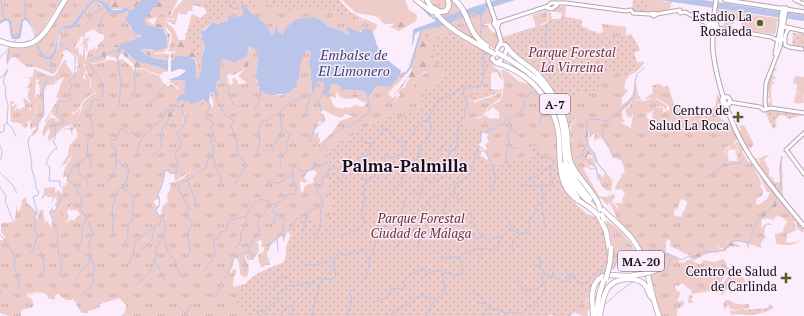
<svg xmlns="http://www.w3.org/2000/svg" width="804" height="316" font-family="'PT Serif',serif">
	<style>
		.grass { fill: url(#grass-tufts); fill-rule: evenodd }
		.forest { fill: url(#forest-firs) }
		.wetland { fill: url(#wetland-marsh) }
		.park { fill: url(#park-dots) }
		.garden { fill: #edccca }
		.water { fill: #bac5e9 }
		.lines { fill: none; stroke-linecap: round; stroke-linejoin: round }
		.stream { stroke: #bac5e9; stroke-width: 1 }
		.canal { stroke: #bac5e9; stroke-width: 2 }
		.secondary-casing { stroke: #b3a5b2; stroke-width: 5 }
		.primary-casing { stroke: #b3a5b2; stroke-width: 5.5 }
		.motorway-casing { stroke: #b3a5b2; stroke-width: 6 }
		.secondary { stroke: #fff; stroke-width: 3 }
		.primary { stroke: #fff; stroke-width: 3.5 }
		.motorway { stroke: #fff; stroke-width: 4.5 }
		.motorway-bridge-casing { stroke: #b3a5b2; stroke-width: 6; stroke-linecap: butt }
		.motorway-bridge { stroke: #fff; stroke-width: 4.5 }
		.poi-dot { fill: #5c5b27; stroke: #fbedfb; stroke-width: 1.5 }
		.labels { text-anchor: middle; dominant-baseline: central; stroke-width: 3; stroke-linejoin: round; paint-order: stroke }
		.shield { fill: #fbedfb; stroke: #5b535b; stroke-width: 1 }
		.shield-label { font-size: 12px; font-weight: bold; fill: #161116 }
		.poi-label { font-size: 13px; fill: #161116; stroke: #fbedfb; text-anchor: end }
		.park-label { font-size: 13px; font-style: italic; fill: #6c3331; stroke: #fbedfb }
		.water-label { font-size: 14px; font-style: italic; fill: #394575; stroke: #fbedfb }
		.district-label { font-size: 17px; font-weight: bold; fill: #161116; stroke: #fbedfb }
	</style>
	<defs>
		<pattern id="grass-tufts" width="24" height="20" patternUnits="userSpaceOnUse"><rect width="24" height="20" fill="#edccca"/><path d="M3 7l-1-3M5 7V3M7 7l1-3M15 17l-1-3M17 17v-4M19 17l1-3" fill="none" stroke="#caaead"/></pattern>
		<pattern id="forest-firs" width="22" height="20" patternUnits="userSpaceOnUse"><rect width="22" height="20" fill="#edccca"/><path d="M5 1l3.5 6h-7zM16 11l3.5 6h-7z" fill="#caaead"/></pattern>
		<pattern id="wetland-marsh" width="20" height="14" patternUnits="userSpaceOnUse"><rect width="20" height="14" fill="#edccca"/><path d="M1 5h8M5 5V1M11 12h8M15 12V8" fill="none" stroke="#caaead"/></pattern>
		<pattern id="park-dots" width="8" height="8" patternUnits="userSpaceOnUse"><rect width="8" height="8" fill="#edccca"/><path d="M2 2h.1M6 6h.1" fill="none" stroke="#caaead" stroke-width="1.8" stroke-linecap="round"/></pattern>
	</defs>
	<rect width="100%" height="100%" fill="#fbedfb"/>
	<path class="grass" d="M 0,0 L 61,0 L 41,33 L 43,36 L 50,29 L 67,0 L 78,0 L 77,9 L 80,14 L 71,25 L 64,26 L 58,35 L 51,56 L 46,57 C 33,49 39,27 26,17 C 15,24 23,29 17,37 L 14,37 L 11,32 L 11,21 L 9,19 L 0,21 Z
		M 183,0 L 339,0 L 350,12 L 361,18 L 326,9 L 339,14 L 355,22 L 365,19 L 378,25 L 373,32 L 370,30 C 357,33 356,29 344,27 L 349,33 L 348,35 L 341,31 L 327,26 L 324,22 L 315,17 L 293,22 L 285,28 L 283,35 L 279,33 L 279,30 L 276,26 L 274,34 L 272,35 L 267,26 L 253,15 L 246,7 L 239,6 L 243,10 L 244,15 L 234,18 L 229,14 L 227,21 L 223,23 L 209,25 L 200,33 L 205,46 C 199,56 206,70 197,79 L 196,78 L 197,63 L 199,63 L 196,53 L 185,40 L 187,31 L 192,14 L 201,18 L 205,14 L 208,14 L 205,8 L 193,5 L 192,11 L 188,11 L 187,14 L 181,14 L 179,12 L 180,8 L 175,25 L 168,21 L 166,23 L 166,21 L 167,19 L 175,20 L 175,19 L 171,17 C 173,8 178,6 183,0 Z
		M 431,0 L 446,0 L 448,5 L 443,12 L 435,7 Z
		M 448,0 L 453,0 L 463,11 L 443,17 L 438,12 L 446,12 Z
		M 96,1 L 105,9 L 130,12 C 128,20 128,30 138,35 L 130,38 L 128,40 L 122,40 L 112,48 L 101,51 L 102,56 L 96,59 L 100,62 L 88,64 L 92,64 L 93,65 L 93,64 L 104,62 L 109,60 L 116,61 L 122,59 L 131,66 L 134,70 L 142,69 L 159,76 L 163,83 L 168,86 L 172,84 L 178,90 L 179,89 L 173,83 L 170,83 L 170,80 L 183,80 L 185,82 L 184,94 L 177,98 L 177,102 L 180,107 L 179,101 L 181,100 L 183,101 L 180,109 L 172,107 L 172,117 L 174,113 L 177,111 L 181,113 L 183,119 L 182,125 L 187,115 L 184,112 L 186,110 L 192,112 L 203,104 L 202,99 C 208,99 210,103 213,108 C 214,104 213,98 210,95 L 212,92 L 215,94 L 218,92 L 216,87 L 216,83 L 220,79 L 221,60 L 224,59 L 229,61 L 227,70 L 229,74 L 227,75 L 229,84 L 232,85 L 233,82 L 232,79 L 234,78 L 237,80 L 238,84 L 243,84 L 244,83 L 245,85 L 246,82 L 239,77 L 239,75 L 250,64 L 250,51 L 249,46 C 267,52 254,65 256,78 C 256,81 258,84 258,87 C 266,93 274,98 285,94 C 290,92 294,85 298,82 C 298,72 300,58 307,50 L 310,50 L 311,52 L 309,62 L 312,70 L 311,81 L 314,88 L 317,85 L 318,80 L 324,82 L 324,94 L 328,94 L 332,84 L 336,84 L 338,86 L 335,87 L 334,89 L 336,91 L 336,99 L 331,96 L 330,98 L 335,107 L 343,109 L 344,107 L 350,108 L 356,104 L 357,106 L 364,107 L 366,103 L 359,100 L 357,98 C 366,98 372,93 377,86 C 380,85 383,87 387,87 C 395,86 398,76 404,72 L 403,75 L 405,75 L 397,85 L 396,84 L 388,94 L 393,98 L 398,94 L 394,102 L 400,95 L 398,93 C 400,88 403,88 406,87 L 405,85 L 408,83 L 412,88 L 418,77 L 425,73 L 433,56 L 425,40 L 425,29 L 445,24 L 493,54 L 491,57 L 489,57 L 494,67 L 499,70 L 502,77 L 502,81 L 497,72 L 491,73 L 491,87 L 472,95 L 473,101 L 465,99 L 475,102 L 496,95 L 502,88 L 503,80 L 501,98 L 488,107 L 482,117 L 475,117 L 483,121 L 482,124 L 483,121 L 478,118 L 482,118 L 484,115 L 491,119 L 494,118 L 497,119 L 500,117 L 499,112 L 493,107 L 486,113 L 489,107 L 500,101 L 502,98 L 504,82 L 501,70 L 505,70 L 520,82 L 529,84 L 531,86 L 528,83 L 531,84 L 534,90 C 545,96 553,113 555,126 C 556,130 556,135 557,138 L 555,141 L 558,139 L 560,180 L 575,199 L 577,207 L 601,252 L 612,248 L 612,246 L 610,233 L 605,219 C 622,231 633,243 641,263 L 639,263 L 637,260 L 640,270 L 636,273 L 637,271 L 635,268 C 639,263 635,259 632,254 C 623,255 618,263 613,269 L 604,271 L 591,284 L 589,298 L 585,304 L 589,300 L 592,307 L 587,312 L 588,316 C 582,316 579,315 575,312 L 570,316 L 554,316 L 552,314 L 547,316 L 121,316 L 125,312 L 126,305 L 119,298 C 112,300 104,303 97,305 L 101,305 L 99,308 L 88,311 L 88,313 L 82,313 L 77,306 L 76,303 L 78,303 L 73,301 L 75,298 C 70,303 63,299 59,294 L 55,295 L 55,298 L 54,300 L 48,298 L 46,294 L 37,292 L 27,294 L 26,296 L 28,299 L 27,297 L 28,295 L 38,293 L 27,296 L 32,299 L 34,306 L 31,308 L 23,309 L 21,312 L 21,316 L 9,316 L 0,313 L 0,240 L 3,240 L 5,237 L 1,232 L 1,223 L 14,222 L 15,218 L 17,203 L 17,211 L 20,210 L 22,204 L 21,201 L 26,197 L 27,203 L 37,212 L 39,210 L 37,216 L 35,215 L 35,220 L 38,217 L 40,210 L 44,210 L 43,218 L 45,217 L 44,221 L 46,222 L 46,220 L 52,228 L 53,220 L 49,212 L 53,207 L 53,211 L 56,209 L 56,206 L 55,205 L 57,201 L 55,197 L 51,204 L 53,197 L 48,197 L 45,195 L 43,199 L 41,199 L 44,194 L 44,188 L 55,187 L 55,193 L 59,190 L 62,195 L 63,185 L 66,185 L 65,182 L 68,184 L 66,180 L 67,179 L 66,176 L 63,177 L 63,176 L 65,168 L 72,156 L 70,157 L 66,164 L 64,164 L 60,167 L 68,155 L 69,146 L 77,137 L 78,120 L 82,107 L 82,108 L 82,104 C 86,99 91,96 96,93 L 94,89 L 91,87 L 91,80 L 85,69 L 84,65 L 89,50 L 93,49 L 94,47 L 96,48 L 92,50 L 97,49 L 98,45 L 104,39 L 104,35 L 98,33 L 94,29 L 85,33 L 85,45 L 85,40 L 88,37 L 89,37 L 88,39 L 90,40 L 87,41 L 88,46 L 87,45 L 88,48 L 86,53 L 86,48 L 85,47 L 85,71 L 83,77 L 85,80 L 86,76 L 85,73 L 85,76 L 84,72 L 85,72 L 90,79 L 90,86 L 94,90 L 95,93 C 90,95 83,99 81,104 C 78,109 78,111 72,113 L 72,115 L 78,111 L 81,106 L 77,125 L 78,123 L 77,132 L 76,133 L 76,127 L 72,131 L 67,129 L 61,131 L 66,128 L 72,128 L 73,125 L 70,124 L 61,129 L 50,141 L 48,140 L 49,138 L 47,139 L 50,132 L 49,128 L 44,136 L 42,133 L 45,125 L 50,117 L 58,120 L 52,120 L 49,124 L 52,120 L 58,121 L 59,120 L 52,114 L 52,111 L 46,122 L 45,121 L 59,97 L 56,98 L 62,81 L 65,76 L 52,84 L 49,84 L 52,85 L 56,82 L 54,85 L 47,85 L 44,91 L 44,115 L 39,122 L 37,132 L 33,136 L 32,135 L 33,131 L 36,129 L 36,127 L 32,128 L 32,130 L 30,128 L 30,122 C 41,110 35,108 36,94 L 39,95 L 40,89 L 39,84 L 37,84 L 39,80 L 36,79 L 35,96 L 37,105 L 35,115 L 29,122 L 26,121 L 28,124 L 25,129 L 20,123 L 11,122 L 10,101 L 15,102 L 11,105 L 12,107 L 16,104 L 17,107 L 14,108 L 14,110 L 18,108 L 19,110 L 25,106 L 23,98 L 24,98 L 28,101 L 31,106 L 28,112 L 31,109 L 30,101 L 28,99 C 27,90 29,91 33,84 L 30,88 L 24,88 L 28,87 L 31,79 L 27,78 L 33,77 L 34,69 L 50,76 L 56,75 L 55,76 L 63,62 L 65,60 L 68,62 L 66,62 L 67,66 L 73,73 L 77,72 L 77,66 L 79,65 L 77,62 L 80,53 L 82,56 L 83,54 L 84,47 L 81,46 L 85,46 L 83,44 L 80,45 L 83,42 L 84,37 L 81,36 L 75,47 L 76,49 L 78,47 L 79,55 L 76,62 L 77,56 L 72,52 L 66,50 L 62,52 L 63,54 L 64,54 L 59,67 L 54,74 L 36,67 L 27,67 L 15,57 L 11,58 L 7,65 L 6,54 L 11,46 L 36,42 C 38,51 40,57 50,59 C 52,56 55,52 57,48 C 64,33 53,31 75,26 L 92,3 ZM 323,110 C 330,113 334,116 342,118 L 345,114 L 352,116 L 355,115 L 349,118 L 340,121 L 331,134 L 318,145 L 315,150 L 317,145 L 320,142 L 320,139 L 318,138 L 319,132 L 314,134 C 315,128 318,125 319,121 L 322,122 L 326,121 L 324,114 L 318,113 L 319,111 L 321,112 ZM 483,131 L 488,134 L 487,138 L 489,142 L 486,143 L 489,146 L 485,144 L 487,148 L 485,152 L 489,158 L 489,159 L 486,160 L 484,157 L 481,157 L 481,152 L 484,152 L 484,151 L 481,151 L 480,148 L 484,149 L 478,146 L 482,140 L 481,137 ZM 192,166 C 188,177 181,181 169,183 L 171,186 L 167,196 L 168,202 L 163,205 L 161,215 L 159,215 L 156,210 L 160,206 L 160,200 L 159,206 L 156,206 L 155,203 L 153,202 L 155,200 L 160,199 L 158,194 C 161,191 165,176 165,172 L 167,171 L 170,174 L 174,174 L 175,181 L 188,173 ZM 314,170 L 317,173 L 313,179 L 314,182 L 311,184 L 310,183 L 307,185 L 305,185 L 303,193 L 303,191 L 301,193 L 300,182 L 301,181 L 304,183 L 306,182 L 309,182 L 305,179 L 304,177 L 309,171 ZM 71,203 L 70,210 L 77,210 L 80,214 L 73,221 L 72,219 L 64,224 L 66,223 L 58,209 L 58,206 ZM 288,231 L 290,236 L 286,247 L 286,255 L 284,263 L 244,285 L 244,284 L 234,287 L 233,285 L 234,276 L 236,274 L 236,270 L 234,269 L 231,272 L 229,273 L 233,266 L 234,258 L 236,258 L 239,262 L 240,274 L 244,277 L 247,277 C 248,273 250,268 248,264 C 247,261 244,259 244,256 L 245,254 L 247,260 L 253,260 C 257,252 262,252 257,242 L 260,240 L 262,241 L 261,247 L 264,247 L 264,251 L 258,255 L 259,261 L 258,262 L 260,264 L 262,268 L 265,265 L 270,265 L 269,260 L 271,257 L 268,259 C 264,244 276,243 282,235 L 283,243 Z
		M 562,6 L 566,6 L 565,17 L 582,20 L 582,27 L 588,28 L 588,30 L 597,32 L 598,35 L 598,33 L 602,33 L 603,30 L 602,24 L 626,27 L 626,36 L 631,34 L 640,50 L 634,53 L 637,63 L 643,62 L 645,64 L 643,64 C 637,73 633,71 628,77 C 625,80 625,85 624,88 L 628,90 L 622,98 L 622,103 L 621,105 C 631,100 635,95 634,83 L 636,83 L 638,95 L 642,100 L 637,99 L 634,102 L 638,100 L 644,101 L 655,98 L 667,106 L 666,112 L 664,107 L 660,106 L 651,112 L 645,114 L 647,114 L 647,118 L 650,120 L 653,119 L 652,113 L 657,107 L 663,108 L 663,113 L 669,110 L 669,106 L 657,98 L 644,99 L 653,93 L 652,86 L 658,84 L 658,83 L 664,87 L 668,85 L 674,104 L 684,111 L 684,112 L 698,108 C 705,110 708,110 715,107 L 717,95 L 719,95 L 720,101 L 722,105 L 720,108 L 719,117 L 729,124 L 731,122 L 742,146 L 738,140 L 736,140 L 734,143 L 737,147 L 737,156 L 735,149 L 730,150 L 730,147 L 728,146 L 724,151 L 725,156 L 725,151 L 729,147 L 729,150 L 727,152 L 729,161 L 737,161 L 738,148 L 735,143 L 737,141 L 744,150 L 742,152 L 748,162 L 752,164 L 763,186 L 761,184 L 760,186 L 763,190 L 763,195 L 757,198 L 756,204 L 758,205 L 767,199 L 770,192 L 767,192 L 756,168 L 775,192 L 777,190 L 754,158 L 759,158 L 757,160 L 760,164 L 759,159 L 764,156 L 770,155 L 764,159 L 769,170 L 769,176 L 773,178 L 774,182 L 780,182 L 779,167 L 781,156 L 783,157 L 782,162 L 783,197 L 781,199 L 804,228 L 803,233 L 797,228 L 796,222 L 794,221 L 795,227 L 797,230 L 787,234 L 786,243 L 795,242 L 800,240 C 793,247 785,245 776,244 L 775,234 L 783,232 L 784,226 L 788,222 L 782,217 L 776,216 L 774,219 L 775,221 L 771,219 L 768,220 L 769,218 L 762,219 L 761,228 L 767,222 L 765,224 L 768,223 L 771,224 L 771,225 L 767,225 L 765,227 L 764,236 L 767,238 L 764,239 L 761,243 L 761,248 L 750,244 L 749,239 L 746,241 L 737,239 L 725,244 L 728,241 L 727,240 L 723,243 L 718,245 L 723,239 L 717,245 L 717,249 C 705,249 704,253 695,255 C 686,257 678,248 671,247 L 670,240 L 668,239 L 666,242 L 666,252 L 679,259 L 679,262 L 684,263 L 687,260 L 692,260 L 698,264 L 701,264 L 703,260 L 715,262 L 724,259 L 727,267 L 733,269 L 725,276 L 716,290 L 692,294 L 691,293 L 691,289 L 686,288 L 687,287 L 682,283 L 678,286 L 675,285 L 676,290 L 681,293 L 693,296 L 691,300 L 692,301 L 694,301 L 691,303 L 688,303 L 689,295 L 680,293 L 679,297 L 677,301 L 683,301 L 685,304 L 677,310 L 677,316 L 661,316 L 651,280 L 648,259 L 645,261 L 618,221 L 611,205 L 609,203 L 607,205 L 601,198 L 597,200 L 602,207 L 599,204 L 571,162 L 568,139 L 573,142 C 566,132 573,123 578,114 L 572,121 L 570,128 L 555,95 L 503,41 L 503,37 L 541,25 L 541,27 C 547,23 554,18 561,19 L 562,13 L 551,11 L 555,7 ZM 632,102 L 629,107 L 625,109 L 626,114 L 627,114 L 626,115 L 628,117 L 628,116 L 631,118 L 632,114 L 633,114 L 631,128 L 621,123 L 626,121 L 623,120 L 622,111 ZM 694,109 L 699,109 L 703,118 L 697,128 L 694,126 L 690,128 L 687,119 L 694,112 ZM 585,127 L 586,127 L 590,135 L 589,139 L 594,133 L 595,134 L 594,141 L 601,137 L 611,151 L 613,157 L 622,161 L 625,172 L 620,175 L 622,176 L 616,185 L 615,190 L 622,189 L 625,194 L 622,199 L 623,202 L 622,203 L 614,203 L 618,206 L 619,210 L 612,202 L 613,199 L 615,198 L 614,194 L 606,197 L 599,196 L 583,168 L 586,167 L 591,170 L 596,169 C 599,178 599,186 608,191 L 611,191 L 613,179 L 610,181 L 611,179 L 598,163 L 596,157 L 595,158 L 593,156 L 592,158 L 605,173 L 603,178 L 599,173 L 598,174 L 597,167 L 596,169 L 589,167 L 583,159 L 583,153 L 581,149 L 584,147 L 586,147 L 583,137 ZM 681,199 L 685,200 L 686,202 L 688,201 L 684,211 L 687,214 L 683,211 L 681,217 L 679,216 L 680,217 L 675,216 L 674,212 L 676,206 L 676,214 L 676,210 L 677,210 Z
		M 490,8 L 494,21 L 493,23 L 484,24 L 483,25 L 487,25 L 492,32 L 498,33 L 500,42 L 496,50 C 490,46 485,43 479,41 C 470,39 457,28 449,22 L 474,13 L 479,15 L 481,20 L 485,11 Z
		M 717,9 L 747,13 L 747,14 L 733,12 L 731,19 L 726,16 L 722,21 L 716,22 L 716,19 L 724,18 L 724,14 L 717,13 Z
		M 548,10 L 547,22 L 536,26 L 532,15 Z
		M 159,14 L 170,15 L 174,19 L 167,18 L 168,19 L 165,21 L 174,29 L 179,40 L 171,52 L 167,50 L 169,49 L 172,38 L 171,33 L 165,26 L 157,23 L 156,20 Z
		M 731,104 C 728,112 736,122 739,130 L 741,131 L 736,117 L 740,126 L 744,125 L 754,144 L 750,149 L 748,147 L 747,148 C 740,134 733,120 729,105 Z
		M 735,270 L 739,270 L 734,276 L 735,278 L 743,277 L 746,283 L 749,282 L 750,286 C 738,283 732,282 723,295 L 721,295 L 722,289 L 720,289 C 724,281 729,275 735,270 Z
		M 726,300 L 729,300 C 735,305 741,305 749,304 L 749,308 L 741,310 L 730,309 L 728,304 L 725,310 L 723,304 Z"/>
	<path class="forest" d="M 78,0 L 92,0 L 80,14 L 77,10 Z
		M 100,0 L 141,0 L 135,8 L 130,12 L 128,9 L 112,9 Z
		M 160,0 L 178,0 L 170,15 L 160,14 L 157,17 L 147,20 L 154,25 L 155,21 L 157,20 L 157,23 L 165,26 L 166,30 L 170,35 L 168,48 L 163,52 L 155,53 L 155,55 L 163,53 L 169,55 L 168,60 C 158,58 146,58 141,48 L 143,48 L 153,51 C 163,46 174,42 163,29 L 146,25 L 145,19 Z
		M 401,21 L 416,21 L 399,31 L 390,27 L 396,23 Z
		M 425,29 L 425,40 L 433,56 L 434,65 L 418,77 L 412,88 L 410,87 L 408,83 L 405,84 L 410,79 L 408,77 L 403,86 L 393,96 L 393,95 L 402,85 L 407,77 L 409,76 L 412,69 L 411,66 L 421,33 L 422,30 Z
		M 132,35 L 141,36 L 140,37 L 133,39 L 127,44 L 119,46 L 119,48 L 126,51 L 129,57 L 138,61 L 167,70 L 167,72 L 164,72 L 160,75 L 141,68 L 135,69 L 133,63 L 121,53 L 117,60 L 114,57 L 110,57 L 108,55 L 106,56 L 106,60 L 100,62 L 96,59 L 96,56 L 101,56 C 101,51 102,49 107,46 L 112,48 L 122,40 L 128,40 Z
		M 179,40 L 185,40 L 196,53 L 199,63 L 197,63 L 193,57 L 171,60 L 171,54 L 176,52 L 177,51 L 171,52 Z
		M 248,48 L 253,55 L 253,60 C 250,63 247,68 243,70 C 240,72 237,72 234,75 L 229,74 L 227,70 L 229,61 L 233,63 L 247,56 Z
		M 202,99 L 203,104 L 192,112 L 188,112 L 186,110 L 184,112 L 187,118 L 184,125 L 182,126 C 185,120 183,114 177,111 L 174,113 L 171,119 L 168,119 L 168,112 L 172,107 L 180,109 L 183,101 L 188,100 L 190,104 C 196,104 197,103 202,99 Z
		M 694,112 L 700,112 C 703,118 705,124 698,129 L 695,126 L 690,128 C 687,118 687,119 694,112 Z
		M 585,127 L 587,127 C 589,134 588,140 589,146 C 590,150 595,152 596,157 L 596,158 L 588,154 L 587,156 L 588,159 L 587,159 L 589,159 L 588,156 C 593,159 597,164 596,169 L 594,169 L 595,167 L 592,165 L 589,166 L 585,161 L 580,158 L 583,153 L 578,151 L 585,147 L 587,148 L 583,137 Z
		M 775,198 L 777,203 L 776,208 L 758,221 L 762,213 L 761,208 Z
		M 71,203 L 69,209 L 68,210 L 67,214 L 69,215 L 68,219 L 66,223 L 58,209 L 58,206 Z
		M 729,238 L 726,244 L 737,239 L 746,241 L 749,239 L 750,242 L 748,249 L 746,243 L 739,241 L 732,243 L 737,244 L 741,247 L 728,246 L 730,248 L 727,248 L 727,250 L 723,252 L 722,250 C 712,254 704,253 695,260 L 690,259 L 690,255 L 695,255 L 703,250 L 716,249 L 717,245 L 719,249 L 723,249 L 724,248 L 719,248 L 718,245 Z"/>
	<path class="wetland" d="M 338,86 L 343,89 L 365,91 L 368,97 L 348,99 L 341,98 L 333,87 Z"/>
	<path class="park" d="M 205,0 L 230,0 L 232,9 L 226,9 L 226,15 L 225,19 C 220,22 213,19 209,23 C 205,26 203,29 198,31 L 197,36 L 199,39 L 198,44 L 202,47 L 200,51 L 201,61 L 199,63 L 196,53 L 185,40 L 187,31 L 191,22 L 197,21 L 207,14 L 204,5 Z
		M 230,0 L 258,0 L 257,11 L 255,11 L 245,4 L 235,6 Z
		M 265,0 L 339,0 L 350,12 L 363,19 L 355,22 L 339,14 L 326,9 L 320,10 L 310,8 L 290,11 L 284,5 C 276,5 271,10 265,0 Z
		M 633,0 L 650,0 L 648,12 L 634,11 L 632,9 Z
		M 549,12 L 550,12 L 552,19 L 561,19 L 562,16 L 564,17 L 582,20 L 582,27 L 588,28 L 588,30 L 597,32 L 598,34 L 605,38 L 613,37 L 616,36 L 626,37 L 631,34 L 640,50 L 634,53 L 637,63 L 643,61 L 644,63 L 635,73 L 632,73 L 631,71 L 626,75 C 592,62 608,84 594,91 C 591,93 589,92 585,92 C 581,92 575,95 570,97 L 575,118 L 568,130 L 555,95 L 517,57 L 505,43 L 503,37 L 548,23 Z
		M 451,30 L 454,33 L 463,38 C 465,51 467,55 480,47 L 482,50 L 486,51 C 487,55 486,57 486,61 C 486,71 487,78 483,87 L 478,89 L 467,88 L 464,93 L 466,95 L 470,95 L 470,97 L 466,106 L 467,111 L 462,119 L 468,126 L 482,131 L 479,146 L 481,152 L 481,157 L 484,158 L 487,165 L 502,163 L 508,160 L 528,159 L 531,155 L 531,151 L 527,147 C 536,142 541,149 545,156 L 552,157 L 559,161 L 560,180 L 575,199 L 576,204 L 587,214 L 596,217 L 605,234 L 608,248 L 607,262 L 604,275 L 584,298 L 578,309 L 567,316 L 553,316 L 552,314 L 547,316 L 246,316 L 240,307 L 235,305 C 244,275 258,273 284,262 L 292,236 L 290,231 C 294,224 297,217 305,216 L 308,218 L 312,215 L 320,226 L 323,226 L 329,219 L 333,206 L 328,197 L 330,161 L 325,152 L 335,143 L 348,138 L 367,126 L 375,124 L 392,113 L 400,118 L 412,112 L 419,107 L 426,90 L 430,86 L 437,83 L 441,77 L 446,74 L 435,60 L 434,55 L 435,42 L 438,36 L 450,32 Z
		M 793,33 L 804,34 L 804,47 L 792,45 Z
		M 491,87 L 491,89 L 499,90 L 495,94 L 473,101 L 471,95 Z
		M 768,110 L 804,114 L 804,115 L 788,119 L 786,116 L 780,115 L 775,120 L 777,126 L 773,129 L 765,112 Z
		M 770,305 L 774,307 C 769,312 758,314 751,315 C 744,315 738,313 731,315 L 730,311 L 767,308 Z"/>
	<path class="garden" d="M 342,0 L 405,0 L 409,10 L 416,14 L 417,18 L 416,21 L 405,21 L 392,24 L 386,24 L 383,23 L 379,18 L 375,16 L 356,13 Z
		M 649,0 L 659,0 L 665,2 L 672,1 L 670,10 L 656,12 L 648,12 L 650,0 Z
		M 733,12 L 776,18 L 778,19 L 775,34 L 747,31 L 746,29 L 742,30 L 744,28 L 741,26 L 742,22 L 734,20 L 733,24 L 727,23 L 732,25 L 732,28 L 723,27 L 726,16 L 728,18 L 728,21 L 733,20 L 731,19 Z
		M 776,68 L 777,71 L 774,71 L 773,76 L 776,77 L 775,79 L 773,79 L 772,82 L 775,82 L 774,84 L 772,84 C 770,92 772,99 772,107 C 769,106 768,106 766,103 L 767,105 L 766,101 L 770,103 L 770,98 L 767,98 L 767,96 L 769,96 L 769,93 L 766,93 L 771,71 Z
		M 795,76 L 804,77 L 804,96 L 803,93 L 804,103 L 799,103 L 799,104 L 797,103 L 794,103 L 796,93 L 801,93 L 796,92 L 797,84 L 793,83 Z"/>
	<path class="water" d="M 92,0 C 94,0 97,0 99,0 C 111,3 109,17 127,7 L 130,11 L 135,8 L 141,0 L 160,0 L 145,19 L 146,25 L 163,29 L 167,37 L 167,46 C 156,55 151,47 141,49 C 146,58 159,59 168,60 L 168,71 C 160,66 147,65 137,61 C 128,57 129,52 122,49 L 119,53 L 117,52 L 117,50 L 121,43 C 128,43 133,39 140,37 L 141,35 C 130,35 133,24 125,20 L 129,13 L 127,11 C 124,12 121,14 117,14 C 107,16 105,5 96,1 L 92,3 L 75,26 L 72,28 L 63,29 C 55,37 60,52 51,59 C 36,60 37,41 33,31 C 32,27 29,23 26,20 L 23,21 L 21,36 L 19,39 L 12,39 C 9,33 11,27 8,21 L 5,21 L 0,24 L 0,21 L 5,18 L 9,19 L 11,21 L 13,36 L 17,37 C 22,30 16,22 26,17 C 38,27 35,56 49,57 L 53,52 L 60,30 L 64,26 L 71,25 Z
		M 495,0 L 515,0 L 487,9 L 484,13 L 481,20 L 479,15 L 474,13 L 439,27 L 421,30 L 415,34 L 413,45 L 412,45 L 413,31 L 414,29 L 436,21 L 429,16 L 418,4 L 435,18 L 443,17 Z
		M 659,0 L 703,0 L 804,15 L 804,21 Z
		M 239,6 L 246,7 L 253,15 L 257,15 L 258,18 L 267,26 L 272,35 L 274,34 L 276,26 L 277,26 L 279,33 L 283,35 L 285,28 L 297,19 L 315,17 L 324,22 L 327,26 L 342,31 L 348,35 L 349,33 L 343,25 L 345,27 C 350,27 356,31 361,32 L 365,28 C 367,29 370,29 371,30 C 375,34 375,41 377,45 C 382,56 391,64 401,70 C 400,77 394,86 387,87 C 383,87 380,85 377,86 L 368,97 L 365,91 L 343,89 L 336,84 L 332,84 L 328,94 L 322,95 L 322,92 L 324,90 L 324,82 L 320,82 L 318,80 L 318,83 L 312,93 L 312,84 L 311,81 L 311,70 L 309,62 L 311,52 L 310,51 L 307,50 C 296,62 304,85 288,93 C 285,94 282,94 279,94 C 272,96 267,95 262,91 L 259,91 L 260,88 L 257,85 L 258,82 C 257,80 256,79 256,77 C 255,64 266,52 249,46 L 247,56 L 234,63 L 224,59 L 221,60 L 220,79 L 216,83 L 216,87 L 219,95 L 216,97 L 215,94 L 212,92 L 210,93 L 209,103 L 205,101 L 204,99 C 198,100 199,104 190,104 L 188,100 L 185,102 L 181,100 L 179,101 L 180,107 L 177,107 L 179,105 L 177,102 L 177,98 L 181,95 L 184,94 L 185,82 L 183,80 L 168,80 L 179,76 L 186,71 L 185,70 L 179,69 L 171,72 L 171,60 L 173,60 L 176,56 C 197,56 197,58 196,78 L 198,79 L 201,72 L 202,56 L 205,47 L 203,41 L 201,39 L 202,37 L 200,32 L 205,30 L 212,23 L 218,24 L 227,21 L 229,14 L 234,18 L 243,15 L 243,10 Z"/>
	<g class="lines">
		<path class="stream" d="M 1,0 L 4,19
			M 25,0 L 25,17
			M 228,0 L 232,8 L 238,9 L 239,7
			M 108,7 L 109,0
			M 481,19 L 481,38
			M 548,23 L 545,36 L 548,54 L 551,61 L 549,67 L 550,75 L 549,79
			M 86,25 L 93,14 L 105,6
			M 100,33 C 99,24 100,17 108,11
			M 59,42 L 75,56 L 75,64
			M 13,44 L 17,38
			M 482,50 L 482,52
			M 0,57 L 11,46
			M 118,60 L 118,53
			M 118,61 C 120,67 118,74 121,80 L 119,106
			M 90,63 L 95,57 L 98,59 L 106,54 L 117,50
			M 7,64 L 9,49
			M 8,69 C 6,76 0,81 6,87 L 5,94 L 8,105
			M 135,70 L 136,67 L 141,63
			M 51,73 L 51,59
			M 0,78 L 4,75 L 7,70
			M 219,78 L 229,88 L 229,94 L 233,104 L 241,107
			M 635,82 L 637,74 L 644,68
			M 464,88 L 463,94 L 465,98
			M 217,96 L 217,102 C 224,108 221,116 233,120 L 234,123 L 232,123 L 231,126 C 234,133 239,146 237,153 L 245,163 C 245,174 237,175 234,186
			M 129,100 L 136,88 L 134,77 L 135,71
			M 147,105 C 157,101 158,92 165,85
			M 623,108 L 634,95 L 635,83
			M 254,110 L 259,102 L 261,91
			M 302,118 C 308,113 307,104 310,97
			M 509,119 L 510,129 L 507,134 L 510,145 C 503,154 506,159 509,169
			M 65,122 L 71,126 L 72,134
			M 607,122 C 594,139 611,140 611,154 L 614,158
			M 7,123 L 12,128 L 16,136
			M 154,125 C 161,123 163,118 165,111 L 172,110
			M 511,129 L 517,133
			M 0,133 L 4,131 L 4,125 L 7,123 L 8,106
			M 214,136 L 216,142 L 221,147
			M 360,140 L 364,143 L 373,144
			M 309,142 L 315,128 L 323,122 L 324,119 L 320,113 L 321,106 L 318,102 L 323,94
			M 480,142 L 481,131 L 487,133 L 489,129 L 494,129 L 498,125 L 504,124 L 506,119 C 511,119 523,111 524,106 C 525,101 523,104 525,99 C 527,95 532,93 535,91 L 542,102 L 540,123
			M 0,145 C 2,149 3,156 0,160
			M 511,145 L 513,148 L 517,148
			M 588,145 L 595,154 L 598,164 L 606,173
			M 479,146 L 484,150
			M 320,150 L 325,146 L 325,141 C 332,137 336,132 343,127 L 349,127 L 356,121 L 360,121 L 361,118 L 368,114 L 370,108 L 368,102 L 368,97
			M 272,151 L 282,129 L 280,113 L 283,109 L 290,102 L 297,100 L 300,97 L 305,98 L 307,95 L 311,96 L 312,93
			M 485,151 L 492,165 L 496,180 L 491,192
			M 87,153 L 89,154 L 92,167
			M 256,154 C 257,151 259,148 259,145 C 262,134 255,131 263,120 L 267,121 L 271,117 L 280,113
			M 437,154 L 452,136 L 458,131
			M 582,154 L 589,163 L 596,167 L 598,179
			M 137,155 C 138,145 141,135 151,131 L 153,126
			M 213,156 L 216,168 L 221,178 L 220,186
			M 575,157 L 580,157 L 587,144 L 586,122 C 593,116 601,121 609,121 C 612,116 618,113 622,109
			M 151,158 L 161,147 L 162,129 C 169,122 171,113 175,106 L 176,107 L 179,107
			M 116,160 L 129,169 L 126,183 L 123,188 L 129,192 L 134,199 L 132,221 L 128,225 L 128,236 L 124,247
			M 78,165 L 79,174 L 87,180 L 88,187
			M 281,165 L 280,160 L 287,150 L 286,145 L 290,134 L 283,129
			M 0,173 L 12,184 L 17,193
			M 387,178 C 391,170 397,164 406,161 L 411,163 L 417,160 L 417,157 L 421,156 L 419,152 L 421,145 C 429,141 431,131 432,123 L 427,120
			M 706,178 L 717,171 L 724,165 L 739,163 L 744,159
			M 361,179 L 368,180
			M 528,179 L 538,176 L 546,168 L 551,168
			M 187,180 L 195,198 L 196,205 L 199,208
			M 107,182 C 109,179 111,177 113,174 C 117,168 117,154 115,148 L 111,146 L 110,142 L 117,138 L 120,129 L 125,130 L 128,135 L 132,132 L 135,134 L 138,131 L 145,134
			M 266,182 L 279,183 L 292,174
			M 335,185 L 340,180
			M 342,185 L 341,179 L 350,165
			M 521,185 L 538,186
			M 0,187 L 6,196 L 5,202 C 8,205 10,216 13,221
			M 62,188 L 60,186 L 60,181 L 49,181 L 50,167 L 46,164 C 48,158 51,151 57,148 L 53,141 L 55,138 L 55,127 L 61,123 L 63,124 L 64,121 L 56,112 L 60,101 L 68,102 L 70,99 L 70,90 L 72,87 L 69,81 L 75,77 L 75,66
			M 454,191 L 458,199 L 463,203
			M 392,193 L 397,186 L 402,183 L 402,179 L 404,175 L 401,172 L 401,164
			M 779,194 C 783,182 778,169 782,157
			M 542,204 L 545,228
			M 427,205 L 431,199 L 448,189 L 453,183 L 455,183
			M 37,210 L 33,197 L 38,195 L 39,191 L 36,189 C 37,185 32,171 31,165 L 32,163 L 28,143 L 29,138 L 37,130 L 38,123 L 44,115 L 43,90 C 46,86 45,80 49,76
			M 421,210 L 425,207
			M 471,212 L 472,219
			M 443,214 L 446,201 L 452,196 L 457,183 L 466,177 L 469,177 L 478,147
			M 505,215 L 512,228 L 515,231
			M 473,221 L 480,235
			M 273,225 L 276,214
			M 360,228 C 368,223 365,219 361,212 L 365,199 L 363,186 L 369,182 L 370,177 L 375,177 L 376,173 L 379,171 L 379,166 L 385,163 L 384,159 L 386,154 L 391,158 L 402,154 L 404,147 L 411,136 L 414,135 C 415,126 418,122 427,120 L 438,100 L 454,94 L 458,89 L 468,86 L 480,87 C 485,75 485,66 483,53
			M 35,230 L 35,215 L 36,211
			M 529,230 L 530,227 L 528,222 L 534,214 L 537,206 L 545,201 L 541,186 L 543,184 C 547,186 551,187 553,183 L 550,171 L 554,160 L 540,156 L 537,151 L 533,147
			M 289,231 L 296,219 L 306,215
			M 36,232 L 37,236 L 35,242 C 44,253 46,264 43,278
			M 112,234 L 113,223 L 112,210 L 117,191 L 118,188 L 123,188
			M 302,234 L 307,215 L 310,210 C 321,207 316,208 323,201
			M 0,235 L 5,240 L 15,256 L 14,264 L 20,289
			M 340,236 L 359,229
			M 164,237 L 168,253 L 175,260 L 177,268 L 182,277
			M 316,237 C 318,232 321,226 321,221 C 321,218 320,216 320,214 C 322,203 327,202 317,193 L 317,189 L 321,187 L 323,177 L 328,175 L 328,169 L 330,168 L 341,168 L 345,162 L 355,164 L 359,163 L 359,157 L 367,156 C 369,145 380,139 383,128 L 388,129 C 391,136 399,141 406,143
			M 485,237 L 488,240 L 491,240 L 494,238 L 501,237
			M 454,239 L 462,234 L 466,230
			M 277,240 L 278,251
			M 418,246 L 422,233
			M 235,249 L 241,241 C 241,236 239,232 244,229 L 247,220 L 246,218
			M 142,250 L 152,240 L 155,225 L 158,226 L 160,225 L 161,219
			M 491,250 L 494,250 L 497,249 L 501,237 L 505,235 L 509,230 L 515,231 L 520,234 L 528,232
			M 649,250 L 660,250 L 682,260 L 689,256 L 697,257 L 705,251 L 718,252 L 725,249 L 731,242 L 735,240 L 749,243 C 752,236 753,228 757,222 C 764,213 774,208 777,197
			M 249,251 L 252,254 L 252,259
			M 268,251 L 270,244 L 283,233 L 284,219 L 273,212 L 274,208 L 278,206 L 278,203
			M 78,252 L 82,238 L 82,228 L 86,219
			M 373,252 L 376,242 C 373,238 374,232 376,228 L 386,226 L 387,224 L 385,221 L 386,220 C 411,221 397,200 413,191 L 420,196 L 422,187 L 423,186 L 422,179 L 433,183 L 435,181 L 440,179 L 441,177 L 446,176 L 448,170 L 452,168 C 453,162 447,159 449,152 L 455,150 L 458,139 L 458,124 L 465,117 L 465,109 L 468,104 L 466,100
			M 433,252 L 438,254
			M 512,252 C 513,242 510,240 520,234
			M 190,253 L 188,233 L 192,226 L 192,223 L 186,214 L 189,208 L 178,188 L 182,182 C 192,180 197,170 206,168 L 208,159 L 213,156 C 213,153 214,149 213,146 C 211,141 210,140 214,135 L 211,128 L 213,125 L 212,121 L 207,119 L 206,114 L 209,109 L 210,105 L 208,102
			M 394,253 L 396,246 L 408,237 L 414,228 L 418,229 L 422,233 L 428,230 C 438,234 447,234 454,225 L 459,225 L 462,223 L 463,228 L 476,238 L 484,236
			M 449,253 L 452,257 L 459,257
			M 30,254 L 34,248 L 35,242
			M 440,254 L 446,259 L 452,257
			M 243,255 L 246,266 L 245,272
			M 539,257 L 541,268 L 545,274
			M 478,260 L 482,253
			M 155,261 L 166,281
			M 460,262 L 460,258 C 465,250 480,247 489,249
			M 301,263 L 303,263
			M 531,263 L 541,268
			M 305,264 L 319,265 L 320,263 L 330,262 L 334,261
			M 128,266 L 133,254 L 136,241 L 154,228
			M 205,270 L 215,255 L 214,242 L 215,238 L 218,238 L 221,232 L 226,231 L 229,220 L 246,217 L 252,205 L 260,199 L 268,201 L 272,205
			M 610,270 L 614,268 L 617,260 L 629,251
			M 566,271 L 567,275 L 570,278
			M 663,273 L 668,267 L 671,257
			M 58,277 L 62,270 L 57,243 L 58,236 L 56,230 L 52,225 L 53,220 L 50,213 L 51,211 L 54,211 L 57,208 L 58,204 L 60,203 L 60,193
			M 552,277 L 553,270
			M 77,278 L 82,269 L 89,264 L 90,256 L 89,242 L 94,235 L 93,231 L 91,230 C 90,219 82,216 80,205 L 82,203 L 81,197 L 78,195 L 77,187 L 70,182 L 68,179 L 72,168 L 78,165 L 80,161 L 83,161 L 87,157 L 88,140 L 93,136 L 93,130 L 90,116 L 86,114 L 86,111 L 90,110 L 92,101 L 95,99 L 99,101 C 104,98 104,91 102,87 L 103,83 C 97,79 97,72 91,68 L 90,64
			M 516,281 L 520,284 L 525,291 C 532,290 539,289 544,283
			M 419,282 L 428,274
			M 295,286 C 300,284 306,284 311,282 C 314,281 316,278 320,278 C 327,279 332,282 336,275 C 333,266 332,258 340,252 L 345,255 L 351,252 L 357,253 L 363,248 L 366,251 L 367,258 L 369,258
			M 134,287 L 150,272 L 156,256 L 156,248 L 164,235 L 166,230 L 164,221 L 157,214 L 156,210 C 161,205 160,201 158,194 C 161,191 165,176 164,171 L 169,170 L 171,173 L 176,173 L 178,164 L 175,156 L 176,151 L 180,149 C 182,142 180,139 176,133 L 185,124 L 186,116 L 183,114 L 182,109 L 179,107
			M 0,290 L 2,294
			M 258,290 L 265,285 L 269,285 L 272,288 L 275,288 L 279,278 L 287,276 L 293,283
			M 470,291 L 477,294 L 490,308
			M 80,296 C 88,289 97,284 93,273 L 95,268 L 91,256
			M 216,297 L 220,288 L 220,284 L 228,273 L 234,258 L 249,251 C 249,242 256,237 260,230 L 258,228 L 258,221 L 259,218 L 263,215 L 268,207 L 281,201 L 289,194 L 295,194 L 297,185 L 293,182 L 293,179 L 294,177 L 292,171 L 295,167 L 297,167 L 301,171 L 307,171 L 313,169 L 314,162 L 318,166 L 327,162 L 330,168
			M 300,297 L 310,283
			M 377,301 L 388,298 L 391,288 L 404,289 L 404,282 L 408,278 L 410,275 C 414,273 418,269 424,269 L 429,273 L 441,270 L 444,271
			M 412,301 L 415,298 L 424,295 L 432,299
			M 478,304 L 485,303
			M 605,304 C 615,296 622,288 633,282
			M 314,305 L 319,287 L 323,279
			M 178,306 L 185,313 L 186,316
			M 256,312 L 263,311
			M 186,313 L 191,305
			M 391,315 L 397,308 L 401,308 L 410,303
			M 260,316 L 272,304 L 276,303 L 278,301 L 278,294 L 280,291 L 284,291 L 289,285 L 294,287
			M 281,316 L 284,309 L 293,304 L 299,298
			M 293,316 L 293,305
			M 312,316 L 314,306
			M 349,316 L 348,309 L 352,303 L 350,291 C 362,286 371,271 369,258 L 373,253
			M 426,316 L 434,301 L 445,292 C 445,285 441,280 444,273 C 451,271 455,276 461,275 L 463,271 L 461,265
			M 483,316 L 486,309 L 496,309 L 505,313 L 514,312 L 522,314 L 528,306 L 535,305 C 538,301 545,291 545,287 C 544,284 542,280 541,277 L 542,275 L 546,274 L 565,282 L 569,280 L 572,274 L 574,274 L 578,284 L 581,283 L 587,284 C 591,276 596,271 605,270"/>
		<path class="canal" d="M 399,75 L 406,73 L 410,68 L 422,28"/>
		<g class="secondary-casing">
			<path id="secondary" d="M 795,0 L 804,4
				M 547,8 L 552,9 L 557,5
				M 679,11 L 680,13 L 685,12 L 710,25
				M 652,15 L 654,16 L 657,14 L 680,10
				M 499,22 L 548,6 L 551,3 L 566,3 L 626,11 L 631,10 L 633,13 L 649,14 L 654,13 L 656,14
				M 717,28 L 771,37 L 779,41 L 784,39
				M 791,28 L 788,29 L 785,36 L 785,45 L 789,47 L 802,49
				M 775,54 L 781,23
				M 729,102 L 760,107 L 764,110 L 771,108 L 804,113
				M 766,108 L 765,102 L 766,83 L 780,47 L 783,27
				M 786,150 L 804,133
				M 788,152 L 804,174"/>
		</g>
		<g class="primary-casing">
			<path id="primary" d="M 488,0 L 495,20 L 494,24 L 496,27 L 498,26 L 499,22 L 495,22
				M 716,0 C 713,17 712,34 713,52 C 717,84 731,126 748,153 C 764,179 784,202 804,226
				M 725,0 L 804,12
				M 783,8 C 782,14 778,23 785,27 L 804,31
				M709 26a4 4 0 1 1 8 0a4 4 0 1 1-8 0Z
				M 497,27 L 501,41 L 492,59 L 496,63 L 501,60
				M 783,27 L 786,8
				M 500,45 L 502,44 L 506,45 L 507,49 L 505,54
				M 725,97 L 728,97 L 730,100 L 729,104 L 726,105
				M 725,97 L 722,99 L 722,101 L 723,104 L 726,105"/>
		</g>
		<g class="motorway-casing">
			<path id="motorway" d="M 416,0 L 432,12
				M 427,0 C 441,27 469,39 493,53
				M 455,0 C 471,14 466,33 487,46
				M 434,8 L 440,12 L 446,11 L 449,6 L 448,0
				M 0,41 C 40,57 48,26 65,0
				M 507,47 C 513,57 523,62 532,69 C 539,75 545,82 550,90 C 559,102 565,117 567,132 C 568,143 567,153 571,163 C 577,178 591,188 598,203
				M 496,52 C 529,70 557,90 563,130 C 565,145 563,162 569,176 C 575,190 588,200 598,212
				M 497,63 C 509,66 520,73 529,80 C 544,93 554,111 558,130 C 562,155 554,185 578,200
				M 563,165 L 569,185 L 578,198
				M 569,165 L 576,181 L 590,199
				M 602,209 C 612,219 624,228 633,240 C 649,262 649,291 659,316
				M 598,215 L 606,231 L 609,248
				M 648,269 L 648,263 L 651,258 L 656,256 L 661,259 L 662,264 L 661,268 L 651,272
				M 608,275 L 629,276 L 642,274
				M 596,314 L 599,295 L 604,279
				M 593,316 C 593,302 588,284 603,276
				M 600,316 C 603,296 605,279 629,279 C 634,279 639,280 643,283 C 648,287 648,293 651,297"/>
		</g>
		<use href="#secondary" class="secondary"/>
		<use href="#primary" class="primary"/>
		<use href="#motorway" class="motorway"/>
		<g class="motorway-bridge-casing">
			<path id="motorway-bridge" d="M 493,53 L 495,54
				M 578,200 L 590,208 L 598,215
				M 598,203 L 600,209
				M 602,215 L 604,219
				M 642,274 L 651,272
				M 606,279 L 610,262 L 611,248"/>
		</g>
		<use href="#motorway-bridge" class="motorway-bridge"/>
	</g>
	<g class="poi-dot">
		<circle cx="760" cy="23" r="4"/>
		<path d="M736 111h4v4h4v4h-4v4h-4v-4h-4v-4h4z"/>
		<path d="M784 272h4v4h4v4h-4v4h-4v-4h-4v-4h4z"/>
	</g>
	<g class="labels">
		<g class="shield">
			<rect x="540" y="94" width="30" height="20" rx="3"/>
			<rect x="618" y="251" width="46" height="20" rx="3"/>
		</g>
		<g class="shield-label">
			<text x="555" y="104">A-7</text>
			<text x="641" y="261">MA-20</text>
		</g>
		<g class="poi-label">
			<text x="752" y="16">Estadio La<tspan x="752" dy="15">Rosaleda</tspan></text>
			<text x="729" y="110">Centro de<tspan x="729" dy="15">Salud La Roca</tspan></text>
			<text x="777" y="271">Centro de Salud<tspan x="777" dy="15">de Carlinda</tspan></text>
		</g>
		<g class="park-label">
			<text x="572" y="52">Parque Forestal<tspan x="572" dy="15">La Virreina</tspan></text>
			<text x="421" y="218">Parque Forestal<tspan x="421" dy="15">Ciudad de Málaga</tspan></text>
		</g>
		<g class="water-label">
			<text x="354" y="54">Embalse de<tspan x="354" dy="16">El Limonero</tspan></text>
		</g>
		<g class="district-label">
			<text x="405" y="165">Palma-Palmilla</text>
		</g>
	</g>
</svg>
